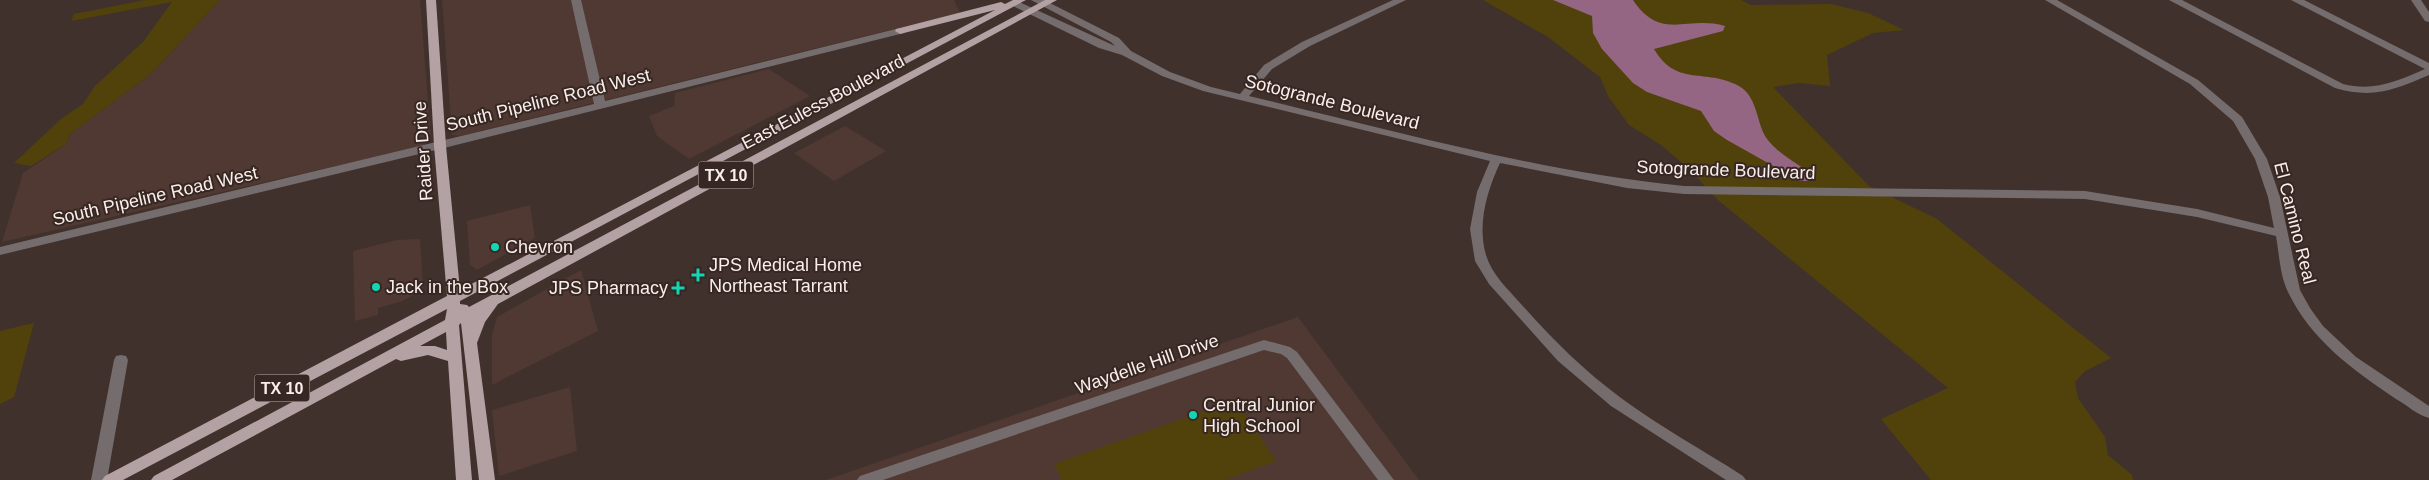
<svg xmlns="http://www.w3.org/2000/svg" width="2429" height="480" font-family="Arial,sans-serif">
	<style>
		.built { fill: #4f3932 }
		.green { fill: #51420b }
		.water { fill: #946683 }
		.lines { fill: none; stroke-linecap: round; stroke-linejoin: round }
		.minor { fill: #756c6d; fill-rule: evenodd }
		.major { fill: #b3a1a3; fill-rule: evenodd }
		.poi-dot { fill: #13d5b3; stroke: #372722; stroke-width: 2 }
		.labels { text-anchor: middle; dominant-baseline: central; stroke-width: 4; stroke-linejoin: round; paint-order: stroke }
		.shield { fill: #372722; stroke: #bfb2af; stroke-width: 1 }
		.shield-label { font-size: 16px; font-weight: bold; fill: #f9eeeb }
		.street-label { font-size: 18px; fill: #f9eeeb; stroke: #372722 }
		.poi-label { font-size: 18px; fill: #f9eeeb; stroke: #372722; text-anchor: start }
	</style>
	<rect width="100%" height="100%" fill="#41312c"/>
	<path class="built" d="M 220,0 L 420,0 L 431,139 L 424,145 L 362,160 L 2,242 L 23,173 L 66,144 L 70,134 L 151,74 Z
		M 442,0 L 954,0 L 960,13 L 459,136 L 452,135 Z
		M 769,69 L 810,96 L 689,159 L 657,136 L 649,116 L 674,106 L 675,93 Z
		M 845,126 L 886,151 L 834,181 L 794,153 Z
		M 530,205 L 535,238 L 477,270 L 470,265 L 467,221 Z
		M 420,239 L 423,289 L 403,301 L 378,308 L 378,315 L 355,321 L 353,251 L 397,240 Z
		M 581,270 L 598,331 L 492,385 L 492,335 L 497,317 Z
		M 1298,317 L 1419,480 L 826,480 Z
		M 570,387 L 577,451 L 499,476 L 492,410 Z"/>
	<path class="green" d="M 145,0 L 220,0 L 151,74 L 70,134 L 66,144 L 31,166 L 14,163 L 61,119 L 83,104 L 95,86 L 143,42 L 172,2 L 71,21 L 74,14 Z
		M 1483,0 L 1741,0 L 1751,5 L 1831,4 L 1868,13 L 1904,30 L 1873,33 L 1827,55 L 1830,86 L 1799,83 L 1773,87 L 1869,186 L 1937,219 L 2111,358 L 2085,371 L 2075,382 L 2078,398 L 2105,437 L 2108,455 L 2132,475 L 2133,480 L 1931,480 L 1881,419 L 1948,388 L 1718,200 L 1689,169 L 1661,145 L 1629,125 L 1608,96 L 1600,77 L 1548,37 Z
		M 34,323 L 14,397 L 0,404 L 0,331 Z
		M 1236,400 L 1276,461 L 1225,480 L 1062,480 L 1054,464 Z"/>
	<path class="water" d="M 1553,0 L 1633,0 C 1661,42 1686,15 1725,26 L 1723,31 L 1654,49 C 1676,86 1702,69 1735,84 C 1755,92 1756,115 1763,132 C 1771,150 1797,163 1813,175 L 1809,181 L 1800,181 L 1727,140 L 1714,131 L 1701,111 L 1647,92 L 1633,83 L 1602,49 L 1593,33 L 1592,16 Z"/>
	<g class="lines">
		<path class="minor" d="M 571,0 L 581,0 L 605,101 L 900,28 L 905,31 L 904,33 L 440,149 L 0,255 L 0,247 L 594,104 Z
			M 1015,0 L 1115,46 L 1111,42 L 1031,0 L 1044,0 L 1119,38 L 1131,51 L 1170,72 L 1211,87 L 1240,94 L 1264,65 L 1302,42 L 1393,0 L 1406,0 L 1310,46 L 1272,69 L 1249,96 C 1394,131 1536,171 1684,186 L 2085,191 L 2197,209 L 2274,228 L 2268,197 L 2255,159 L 2233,121 L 2190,84 L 2045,0 L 2057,0 L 2198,80 L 2242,117 L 2267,159 L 2280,197 L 2300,290 L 2310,308 L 2323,326 L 2356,357 L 2429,406 L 2429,418 C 2417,415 2407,405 2396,399 C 2353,370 2311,340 2288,292 C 2280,276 2279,253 2276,236 L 2197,217 L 2085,199 L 1684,194 L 1627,188 L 1500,163 C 1487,191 1477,224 1486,255 C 1492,275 1508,289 1521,304 C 1552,339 1584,371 1621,398 C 1660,427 1703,450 1743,476 L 1746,480 L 1726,480 L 1611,406 L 1558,361 L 1489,284 L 1475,261 L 1470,229 L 1477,192 L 1490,161 L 1203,91 L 1162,76 L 1122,55 L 1099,48 L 1011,5 L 1010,3 Z
			M 2169,0 L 2182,0 L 2343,84 C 2374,92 2397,81 2425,69 L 2291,0 L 2304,0 L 2429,63 L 2429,75 C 2394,90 2373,99 2335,88 Z
			M 2411,0 L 2421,0 L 2429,12 L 2429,22 L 2425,21 Z
			M 1264,340 L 1290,347 L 1297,352 L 1394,480 L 1378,480 L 1287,358 L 1281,354 L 1264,350 L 883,480 L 857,480 L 860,476 Z
			M 121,355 L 126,356 L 128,360 L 107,480 L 91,480 L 114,360 L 116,356 Z"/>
		<path class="major" d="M 426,0 L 436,0 L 446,146 L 460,290 L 995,10 L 900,34 L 895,31 L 896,29 L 1001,2 L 1005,4 L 1013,0 L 1026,0 L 460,301 L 460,304 L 467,305 L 469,307 L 1045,0 L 1057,0 L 498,304 L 485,322 L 477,343 L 495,480 L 479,480 L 461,323 L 459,325 L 472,480 L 456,480 L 448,361 L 428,355 L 401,361 L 396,359 L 172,480 L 151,480 L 154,476 L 445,320 L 447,309 L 123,480 L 102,480 L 105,476 L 447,296 L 434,146 ZM 446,332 L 447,350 L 435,346 L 420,346 Z"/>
	</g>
	<g class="poi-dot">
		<circle cx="495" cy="247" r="5"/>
		<path d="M695.5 267.5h5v5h5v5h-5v5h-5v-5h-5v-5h5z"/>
		<circle cx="376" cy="287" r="5"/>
		<path d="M675.5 280.5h5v5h5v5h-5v5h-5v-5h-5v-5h5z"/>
		<circle cx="1193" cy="415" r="5"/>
	</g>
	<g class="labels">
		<g class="shield">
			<rect x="698.5" y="161.5" width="55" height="27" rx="4"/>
			<rect x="254.5" y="374.5" width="55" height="27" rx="4"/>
		</g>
		<g class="shield-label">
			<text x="726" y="175">TX 10</text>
			<text x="282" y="388">TX 10</text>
		</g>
		<g class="street-label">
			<text transform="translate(548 100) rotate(-14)">South Pipeline Road West</text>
			<text transform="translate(823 102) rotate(-28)">East Euless Boulevard</text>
			<text transform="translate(1332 102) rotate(14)">Sotogrande Boulevard</text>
			<text transform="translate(423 151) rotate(-94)">Raider Drive</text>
			<text transform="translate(1726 170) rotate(2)">Sotogrande Boulevard</text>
			<text transform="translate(155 196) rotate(-13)">South Pipeline Road West</text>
			<text transform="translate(2295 223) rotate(76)">El Camino Real</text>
			<text transform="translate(1147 364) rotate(-19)">Waydelle Hill Drive</text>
		</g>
		<g class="poi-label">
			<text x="505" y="247">Chevron</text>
			<text x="709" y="265">JPS Medical Home<tspan x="709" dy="21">Northeast Tarrant</tspan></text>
			<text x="386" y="287">Jack in the Box</text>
			<text x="668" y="288" text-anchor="end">JPS Pharmacy</text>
			<text x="1203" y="405">Central Junior<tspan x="1203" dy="21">High School</tspan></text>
		</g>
	</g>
</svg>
